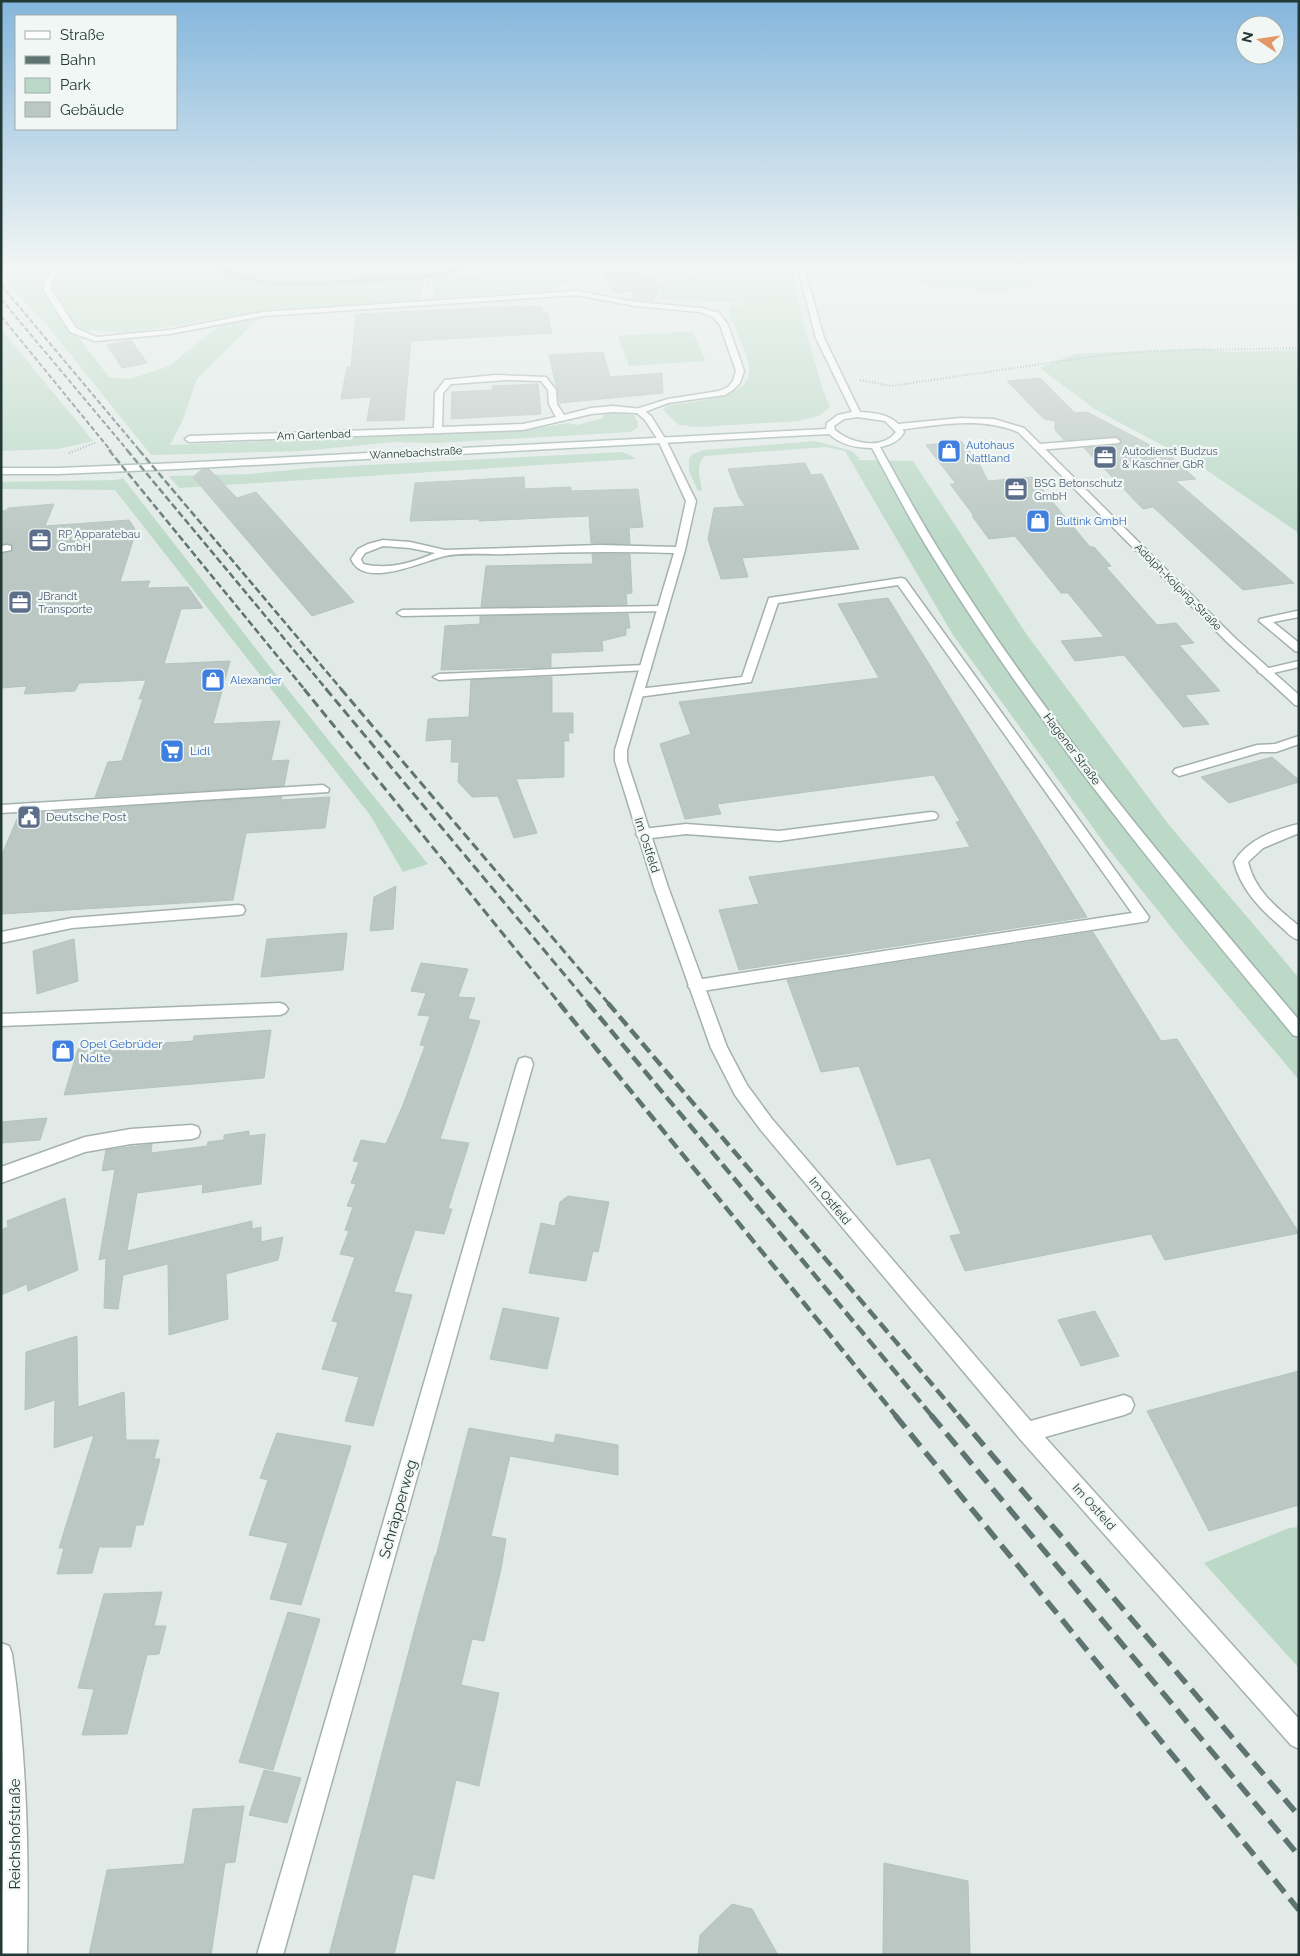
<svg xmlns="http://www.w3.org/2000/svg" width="1300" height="1956" font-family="Raleway,sans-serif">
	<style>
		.green { fill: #bcd9c8 }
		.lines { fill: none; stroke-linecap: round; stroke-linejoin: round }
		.stream { stroke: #8eb8ca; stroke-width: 4.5 }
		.building { fill: #bac7c3; stroke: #b4c3bf }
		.service-casing { stroke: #a4b1ae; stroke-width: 3 }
		.minor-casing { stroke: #a4b1ae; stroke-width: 3 }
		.tertiary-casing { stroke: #a4b1ae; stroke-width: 3 }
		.secondary-casing { stroke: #a1b4b0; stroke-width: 3 }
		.path { stroke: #85aaa4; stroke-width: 2; stroke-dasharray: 1 2; stroke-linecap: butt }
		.service { fill: #fff; fill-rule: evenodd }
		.minor { fill: #fff; fill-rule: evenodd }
		.tertiary { fill: #fff; fill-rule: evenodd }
		.secondary { fill: #fff; fill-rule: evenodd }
		.rail-far4 { stroke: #5e7471; stroke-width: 2; stroke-dasharray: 5 2.5; stroke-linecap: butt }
		.rail-far3 { stroke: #5e7471; stroke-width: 2.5; stroke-dasharray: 7 3; stroke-linecap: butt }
		.rail-far2 { stroke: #5e7471; stroke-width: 3; stroke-dasharray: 9 4.5; stroke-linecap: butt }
		.rail-far1 { stroke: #5e7471; stroke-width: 4.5; stroke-dasharray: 12 5.5; stroke-linecap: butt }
		.rail { stroke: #5e7471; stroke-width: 5.5; stroke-dasharray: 16 8; stroke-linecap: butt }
		.labels { text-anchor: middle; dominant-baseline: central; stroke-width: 4.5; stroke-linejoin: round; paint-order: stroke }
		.far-street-label { font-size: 11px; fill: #233936; stroke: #f1f7f5 }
		.far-shop-label { font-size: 11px; fill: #366cbe; stroke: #f1f7f5; text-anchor: start }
		.far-service-label { font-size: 11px; fill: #4e5e75; stroke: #f1f7f5; text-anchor: start }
		.street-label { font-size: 12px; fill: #233936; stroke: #f1f7f5 }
		.shop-label { font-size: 12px; fill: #366cbe; stroke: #f1f7f5; text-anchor: start }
		.service-label { font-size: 12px; fill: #4e5e75; stroke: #f1f7f5; text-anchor: start }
		.near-street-label { font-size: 15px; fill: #233936; stroke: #f1f7f5 }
	</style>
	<rect width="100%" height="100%" fill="#e1eae7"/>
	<path class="green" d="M 31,268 L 439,268 L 425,269 L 420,302 L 262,311 L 131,333 L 65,329 L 79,338 L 109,377 L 130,379 L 169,366 L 219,326 L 258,319 L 197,379 L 183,419 L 170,445 L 528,430 L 568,423 L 577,425 L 603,418 L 603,414 L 626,414 L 634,415 L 638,422 L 638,427 L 631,432 L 436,443 L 394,442 L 302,451 L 151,455 L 50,329 L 1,275 L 1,273 Z
		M 528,268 L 588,268 L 585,277 L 561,285 L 553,290 L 433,298 L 434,279 L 437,278 L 523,271 Z
		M 702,268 L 770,268 L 768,278 L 771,268 L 791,268 L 800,311 L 824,393 L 830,407 L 819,416 L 798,421 L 698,427 L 679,425 L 663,410 L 666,406 C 688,401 754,401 749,367 C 748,355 734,326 729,313 L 730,305 L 760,304 L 658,299 L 668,272 L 699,274 Z
		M 810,268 L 1068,268 C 1051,276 1033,286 1014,289 C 978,294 939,285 903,281 C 873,279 842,280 811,276 Z
		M 1,329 L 93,441 L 58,449 L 1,451 Z
		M 692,331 L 706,361 L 629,366 L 618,336 Z
		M 1205,348 L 1229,352 L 1299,350 L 1299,533 L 1196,463 L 1096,410 L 1040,368 L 1075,354 Z
		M 815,441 L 852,451 L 860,459 L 851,460 L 913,461 L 1027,635 L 1169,825 L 1299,978 L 1299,1080 L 1183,942 L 1107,847 L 953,635 L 845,451 L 826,447 L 705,456 C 695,465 700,478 702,490 L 698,491 L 689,471 L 689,458 L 693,454 L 704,450 Z
		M 622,452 L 632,456 L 635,459 L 179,488 L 169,476 L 249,474 L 310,468 Z
		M 123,478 L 285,686 L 428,864 L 403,872 L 370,815 L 115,490 L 1,489 L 1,482 L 116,480 Z
		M 1299,1527 L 1299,1668 L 1204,1563 L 1289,1528 Z"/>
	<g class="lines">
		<path class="stream" d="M 220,268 L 256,282 L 300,284 L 412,279 L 467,268"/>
	</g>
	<path class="building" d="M 638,268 L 669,289 L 659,289 L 653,301 L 631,299 L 635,291 L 613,293 L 601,272 Z
		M 523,306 L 524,307 L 541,306 L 543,312 L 547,312 L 552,333 L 411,341 L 404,420 L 367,421 L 371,397 L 341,399 L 347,367 L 351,367 L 356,314 Z
		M 131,340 L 147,363 L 122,368 L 107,345 Z
		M 603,352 L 610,377 L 662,373 L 663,393 L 560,403 L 549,355 Z
		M 1040,378 L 1075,413 L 1087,412 L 1169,455 L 1196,479 L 1176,481 L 1294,583 L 1243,590 L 1153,507 L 1143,509 L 1084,448 L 1119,445 L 1121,440 L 1116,436 L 1064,440 L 1055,430 L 1055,421 L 1044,419 L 1007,381 Z
		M 538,384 L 541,414 L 451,419 L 452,392 L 493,390 L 492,386 Z
		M 961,441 L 974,457 L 976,457 L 988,481 L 1032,477 L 1090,547 L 1094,547 L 1111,566 L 1106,567 L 1157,625 L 1176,623 L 1194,643 L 1179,645 L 1220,691 L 1185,695 L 1209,724 L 1183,727 L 1124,655 L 1075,661 L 1061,641 L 1104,637 L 1068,593 L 1061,593 L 1015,536 L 989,539 L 972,516 L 974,516 L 950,484 L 956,484 L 926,445 Z
		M 805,463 L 811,475 L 822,474 L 859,549 L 742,558 L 748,577 L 721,579 L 708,539 L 714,508 L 745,506 L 739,497 L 728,469 Z
		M 209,469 L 237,498 L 256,492 L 354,602 L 312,616 L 193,477 L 201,470 Z
		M 524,477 L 525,489 L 571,487 L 571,491 L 638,489 L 643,527 L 629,528 L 630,544 L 591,543 L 589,516 L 479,521 L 479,519 L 410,521 L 415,483 Z
		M 54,504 L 45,526 L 129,520 L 135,529 L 135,534 L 120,582 L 150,581 L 147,588 L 188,587 L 203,608 L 181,609 L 164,664 L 230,661 L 213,724 L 280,721 L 271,761 L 289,760 L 284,786 L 95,797 L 108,762 L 122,761 L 143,699 L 139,699 L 146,680 L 79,683 L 75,691 L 24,694 L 27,686 L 1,688 L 1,554 L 13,550 L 11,544 L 1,544 L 1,511 L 7,510 L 8,508 Z
		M 592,554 L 630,554 L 632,593 L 626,594 L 627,605 L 481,607 L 486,566 L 593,564 Z
		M 888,598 L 1087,917 L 739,970 L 719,910 L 759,904 L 749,877 L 970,847 L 956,822 L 960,821 L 934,775 L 717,804 L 721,814 L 685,819 L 660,744 L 691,734 L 679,702 L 879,678 L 838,604 Z
		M 628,614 L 630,628 L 626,628 L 626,635 L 602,641 L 603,651 L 551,653 L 551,667 L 441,670 L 445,626 L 480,624 L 480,616 Z
		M 552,677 L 552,713 L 573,713 L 573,733 L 568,733 L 569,741 L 564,741 L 564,777 L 516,779 L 537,833 L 514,838 L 498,796 L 472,797 L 458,782 L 459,762 L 451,762 L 452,739 L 426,741 L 428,719 L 469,717 L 471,680 Z
		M 1272,757 L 1299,780 L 1299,782 L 1229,803 L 1201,777 Z
		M 282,797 L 281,800 L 330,797 L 325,828 L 246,833 L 233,900 L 1,914 L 1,857 L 19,814 Z
		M 396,886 L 393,929 L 370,931 L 374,897 Z
		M 1093,932 L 1161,1041 L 1177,1039 L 1299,1233 L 1165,1260 L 1151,1234 L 965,1271 L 950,1236 L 961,1234 L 930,1158 L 897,1165 L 859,1066 L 821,1072 L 787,980 Z
		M 347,933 L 343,970 L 261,977 L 267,939 Z
		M 74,939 L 78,981 L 37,994 L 33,951 Z
		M 421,963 L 468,969 L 458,997 L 475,998 L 468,1019 L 480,1021 L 440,1139 L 469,1143 L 448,1209 L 452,1209 L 444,1234 L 415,1230 L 394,1292 L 412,1295 L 373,1426 L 345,1421 L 359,1377 L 322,1369 L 338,1322 L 332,1321 L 355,1257 L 340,1254 L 349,1231 L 345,1230 L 353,1207 L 347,1206 L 356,1184 L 351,1183 L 359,1162 L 353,1161 L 361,1140 L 386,1144 L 403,1105 L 425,1046 L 420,1045 L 430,1016 L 418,1015 L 426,993 L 411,991 Z
		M 271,1030 L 264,1078 L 64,1095 L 78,1049 L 193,1041 L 194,1036 Z
		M 47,1118 L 40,1140 L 1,1143 L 1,1122 Z
		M 249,1131 L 249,1136 L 265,1134 L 261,1184 L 202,1193 L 203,1184 L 137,1193 L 127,1251 L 252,1221 L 252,1229 L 261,1227 L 261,1242 L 283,1237 L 278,1260 L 226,1274 L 228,1319 L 169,1335 L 168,1264 L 123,1275 L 118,1309 L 104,1308 L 106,1258 L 99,1260 L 115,1169 L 102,1171 L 106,1150 L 152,1144 L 151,1153 L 207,1146 L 208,1142 L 224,1140 L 224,1135 Z
		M 568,1196 L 609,1202 L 598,1252 L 593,1251 L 586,1281 L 529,1273 L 541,1223 L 555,1226 L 560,1202 Z
		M 65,1198 L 78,1270 L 28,1291 L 27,1284 L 1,1295 L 1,1230 L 8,1227 L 7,1221 Z
		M 503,1308 L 559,1318 L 547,1369 L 490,1359 Z
		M 1095,1311 L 1119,1356 L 1081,1366 L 1058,1320 Z
		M 77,1336 L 78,1407 L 124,1392 L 126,1440 L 159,1440 L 154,1459 L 160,1459 L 143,1525 L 136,1525 L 131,1547 L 99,1547 L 92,1573 L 57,1574 L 64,1548 L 59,1548 L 94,1435 L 54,1448 L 55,1400 L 25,1410 L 26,1352 Z
		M 1299,1371 L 1299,1505 L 1209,1531 L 1147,1411 Z
		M 469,1428 L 554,1443 L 556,1434 L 618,1445 L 618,1475 L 510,1456 L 491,1536 L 506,1539 L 501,1569 L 484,1641 L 472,1639 L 461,1685 L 499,1693 L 479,1786 L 456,1780 L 434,1879 L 413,1874 L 394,1955 L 329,1955 L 415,1628 L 435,1556 L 436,1556 Z
		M 277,1433 L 351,1446 L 301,1605 L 270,1599 L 288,1543 L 249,1535 L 268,1480 L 260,1478 Z
		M 162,1592 L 154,1626 L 166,1626 L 159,1654 L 147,1655 L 127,1734 L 82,1735 L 94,1689 L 78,1688 L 104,1594 Z
		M 288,1612 L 320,1619 L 273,1770 L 239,1762 Z
		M 264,1770 L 301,1778 L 287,1823 L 249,1815 Z
		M 244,1806 L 235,1862 L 225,1863 L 211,1955 L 89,1955 L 107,1870 L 184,1864 L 193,1809 Z
		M 884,1863 L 968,1881 L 970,1955 L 883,1955 Z
		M 732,1904 L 752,1909 L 778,1955 L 698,1955 L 700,1935 Z"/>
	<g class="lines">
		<g class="service-casing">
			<path id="service" d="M 55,268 L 61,268 L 52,280 L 51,289 L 76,328 L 96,337 L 170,330 L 263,312 L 576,291 L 636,302 L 701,308 L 719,313 L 728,325 L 744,371 L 740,383 L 733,390 L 725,395 L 668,403 L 642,413 L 636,413 L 636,409 L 668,399 L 719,391 L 728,387 L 733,381 L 736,371 L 720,325 L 713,317 L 700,312 L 636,306 L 576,295 L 263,316 L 170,334 L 95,341 L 70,332 L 43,289 L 46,280 Z
				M 1116,438 L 1120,441 L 1119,443 L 1039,450 L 1035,447 L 1039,444 Z
				M 7,545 L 11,546 L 11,550 L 1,552 L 1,546 Z
				M 901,578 L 905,579 L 1149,917 L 1147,921 L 1142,922 L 696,992 L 691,990 L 688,986 L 691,982 L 696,980 L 1132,913 L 898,585 L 778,603 L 751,682 L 638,697 L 632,693 L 638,689 L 742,677 L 769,598 Z
				M 663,606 L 667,607 L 668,609 L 667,611 L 402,616 L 397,613 L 402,610 Z
				M 1297,611 L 1299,611 L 1299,617 L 1273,622 L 1299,643 L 1299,652 L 1295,651 L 1259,621 L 1260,619 Z
				M 1299,661 L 1299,667 L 1264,675 L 1258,672 L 1260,670 Z
				M 645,665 L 651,668 L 649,670 L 439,680 L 433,677 L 439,674 Z
				M 1299,736 L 1299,744 L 1276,752 L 1261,752 L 1179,776 L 1173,772 L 1175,769 L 1257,745 L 1275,744 Z
				M 323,785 L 329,789 L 328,792 L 1,813 L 1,805 Z
				M 931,812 L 936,813 L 938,816 L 936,819 L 779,841 L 686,834 L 643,839 L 638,837 L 636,834 L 638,831 L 643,829 L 686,824 L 779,831 Z
				M 1299,824 L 1299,833 L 1263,848 L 1248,862 C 1255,891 1277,908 1299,926 L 1299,940 C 1291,938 1286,931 1280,926 C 1259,908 1241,889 1234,862 C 1248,839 1274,830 1299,824 Z
				M 238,905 L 243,906 L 245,910 L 243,914 L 238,915 L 72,928 L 1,943 L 1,932 L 72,918 Z
				M 280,1003 L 285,1005 L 288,1009 L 285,1013 L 280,1015 L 1,1026 L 1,1014 Z
				M 192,1125 L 198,1127 L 200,1132 L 198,1137 L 192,1139 L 131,1144 L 85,1152 L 1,1183 L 1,1167 L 85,1137 L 131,1129 Z
				M 1124,1395 L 1131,1398 L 1134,1405 L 1131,1412 L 1124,1415 L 1027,1442 L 1020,1439 L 1017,1432 L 1020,1425 L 1027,1422 Z"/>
		</g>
		<g class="minor-casing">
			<path id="minor" d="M 495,375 L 546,377 L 556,390 L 557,404 L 564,415 L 591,408 L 613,406 L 642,409 L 651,416 L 666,440 L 696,501 L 685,550 L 627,750 L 627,761 L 668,887 L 727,1047 L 747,1085 L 772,1119 L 1034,1425 L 1299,1719 L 1299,1749 L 1291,1745 L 1020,1439 L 760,1129 L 735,1095 L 711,1048 L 654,887 L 615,761 L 615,750 L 674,553 C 618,551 562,552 506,554 C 488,555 463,552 445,556 C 423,561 364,590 351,559 L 358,549 L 368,544 L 383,540 L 410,542 L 445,550 L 600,545 L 676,547 L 686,501 L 658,440 L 645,420 L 637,413 L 613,412 L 591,414 L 523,430 L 189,442 L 185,439 L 189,436 L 434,428 L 435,393 L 445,380 ZM 507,380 L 541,381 L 548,390 L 549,404 L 556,417 L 523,424 L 442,427 L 443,393 L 451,384 ZM 383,546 L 410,548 L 435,553 C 412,563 388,570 363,564 L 361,559 L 365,553 Z
				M 961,418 L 994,419 L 1024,428 L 1236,639 L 1299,695 L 1299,706 L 1295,705 L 1228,643 L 1018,432 C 980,416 938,425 898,430 L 894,427 L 898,424 Z
				M 525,1057 L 531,1059 L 533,1064 L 283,1955 L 257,1955 L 517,1064 L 519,1059 Z"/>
		</g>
		<g class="tertiary-casing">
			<path id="tertiary" d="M 1,1643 L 9,1646 L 12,1654 C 27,1754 29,1854 27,1955 L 1,1955 L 3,1842 Z"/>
		</g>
		<g class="secondary-casing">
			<path id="secondary" d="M 798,268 L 804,268 L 824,338 L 860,412 C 878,413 895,415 904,432 C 900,441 890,445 880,447 C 900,483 920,520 942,555 C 1045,721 1173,871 1299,1020 L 1299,1037 L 1293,1035 C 1166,882 1038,727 933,557 C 911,522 892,485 872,448 C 856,448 841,445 829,434 L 178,469 L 58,474 L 1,474 L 1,468 L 58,468 L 178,463 L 826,429 L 827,423 L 838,415 L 852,412 L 816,338 ZM 857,417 L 885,421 L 896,432 C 882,451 850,443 835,430 L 834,426 L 844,419 Z"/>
		</g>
		<path class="path" d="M 591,268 L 592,274 L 602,270
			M 427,288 L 428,281 L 434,277 L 521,271 L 525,268
			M 860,380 L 891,386 L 1096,356 L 1150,351 L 1299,348
			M 69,453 L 95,443"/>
		<use href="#service" class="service"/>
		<use href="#minor" class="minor"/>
		<use href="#tertiary" class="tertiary"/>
		<use href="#secondary" class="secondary"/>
		<path class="rail-far4" d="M 1,285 L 140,451
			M 1,299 L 128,451
			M 1,316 L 111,451"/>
		<path class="rail-far3" d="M 109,450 L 305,690
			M 127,450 L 327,690
			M 139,450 L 342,690"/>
		<path class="rail-far2" d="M 304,689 L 560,1004
			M 326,689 L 589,1004
			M 341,689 L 609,1004"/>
		<path class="rail-far1" d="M 559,1003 L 896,1416
			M 588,1003 L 932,1416
			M 608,1003 L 959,1416"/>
		<path class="rail" d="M 895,1415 L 1299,1910
			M 931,1415 L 1299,1856
			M 958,1415 L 1299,1816"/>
	</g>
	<linearGradient id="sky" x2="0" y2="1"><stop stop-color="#84b6dc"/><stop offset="0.49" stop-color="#f2f6f4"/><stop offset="1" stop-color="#f2f6f4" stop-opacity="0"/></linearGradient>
	<rect width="1300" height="542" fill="url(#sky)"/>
	<defs>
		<g id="shop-square" transform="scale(1.25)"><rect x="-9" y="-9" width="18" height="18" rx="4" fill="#3f7fe0" stroke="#f1f7f5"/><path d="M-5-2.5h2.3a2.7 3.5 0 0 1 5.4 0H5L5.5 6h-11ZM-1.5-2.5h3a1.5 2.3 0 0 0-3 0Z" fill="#fff"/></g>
		<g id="office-square" transform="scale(1.25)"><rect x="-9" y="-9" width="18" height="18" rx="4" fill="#5c6f8a" stroke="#f1f7f5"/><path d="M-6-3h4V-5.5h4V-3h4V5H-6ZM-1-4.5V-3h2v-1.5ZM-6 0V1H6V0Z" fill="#fff"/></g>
		<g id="supermarket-square" transform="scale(1.25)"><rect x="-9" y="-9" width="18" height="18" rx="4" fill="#3f7fe0" stroke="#f1f7f5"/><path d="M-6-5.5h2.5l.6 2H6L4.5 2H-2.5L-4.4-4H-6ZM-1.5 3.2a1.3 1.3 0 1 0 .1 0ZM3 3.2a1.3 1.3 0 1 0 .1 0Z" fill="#fff"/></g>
		<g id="civic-square" transform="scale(1.25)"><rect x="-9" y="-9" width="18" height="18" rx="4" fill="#5c6f8a" stroke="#f1f7f5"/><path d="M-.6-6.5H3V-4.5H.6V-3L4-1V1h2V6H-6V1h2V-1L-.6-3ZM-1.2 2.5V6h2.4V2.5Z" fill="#fff"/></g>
	</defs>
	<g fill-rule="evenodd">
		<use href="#shop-square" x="949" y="451"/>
		<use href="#office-square" x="1105" y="457"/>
		<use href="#office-square" x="1016" y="489"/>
		<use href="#shop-square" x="1038" y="521"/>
		<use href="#office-square" x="40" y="540"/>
		<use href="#office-square" x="20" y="602"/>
		<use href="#shop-square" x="213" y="680"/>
		<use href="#supermarket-square" x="172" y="751"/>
		<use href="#civic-square" x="29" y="817"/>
		<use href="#shop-square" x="63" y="1051"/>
	</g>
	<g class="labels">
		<g class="far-street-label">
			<text transform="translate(314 435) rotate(-2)">Am Gartenbad</text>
			<text transform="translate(416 453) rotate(-3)">Wannebachstraße</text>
			<text transform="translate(1178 587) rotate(45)">Adolph-Kolping-Straße</text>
		</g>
		<g class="far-shop-label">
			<text x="966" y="445">Autohaus<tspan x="966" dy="13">Nattland</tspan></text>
			<text x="1056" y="521">Bultink GmbH</text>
			<text x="230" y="680">Alexander</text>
		</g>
		<g class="far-service-label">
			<text x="1122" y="451">Autodienst Budzus<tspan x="1122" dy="13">&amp; Kaschner GbR</tspan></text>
			<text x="1034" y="483">BSG Betonschutz<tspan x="1034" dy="13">GmbH</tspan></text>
			<text x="58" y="534">RP Apparatebau<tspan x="58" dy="13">GmbH</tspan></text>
			<text x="38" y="596">JBrandt<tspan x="38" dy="13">Transporte</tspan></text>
		</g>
		<g class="street-label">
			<text transform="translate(1072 749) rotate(53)">Hagener Straße</text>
			<text transform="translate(647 845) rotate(72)">Im Ostfeld</text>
			<text transform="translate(830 1201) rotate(50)">Im Ostfeld</text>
			<text transform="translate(1094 1507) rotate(48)">Im Ostfeld</text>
		</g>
		<g class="shop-label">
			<text x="190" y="751">Lidl</text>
			<text x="80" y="1044">Opel Gebrüder<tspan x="80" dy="14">Nolte</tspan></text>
		</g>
		<g class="service-label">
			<text x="46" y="817">Deutsche Post</text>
		</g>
		<g class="near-street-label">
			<text transform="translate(398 1509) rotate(-74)">Schräpperweg</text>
			<text transform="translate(15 1834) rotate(-90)">Reichshofstraße</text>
		</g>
	</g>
	<rect width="1300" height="1956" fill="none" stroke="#233936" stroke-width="5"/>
	<rect x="15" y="15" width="162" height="115" fill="#f1f7f5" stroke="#9faba9"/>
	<rect x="25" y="31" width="25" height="8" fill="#ffffff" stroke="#9faba9"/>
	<text x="60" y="40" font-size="15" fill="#233936">Straße</text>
	<rect x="25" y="56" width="25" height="8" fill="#5e7471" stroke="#9faba9"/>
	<text x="60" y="65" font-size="15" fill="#233936">Bahn</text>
	<rect x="25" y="78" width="25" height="15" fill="#bcd9c8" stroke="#9faba9"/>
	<text x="60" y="90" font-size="15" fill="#233936">Park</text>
	<rect x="25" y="102" width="25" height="15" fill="#bac7c3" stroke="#9faba9"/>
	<text x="60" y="115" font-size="15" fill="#233936">Gebäude</text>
	<g transform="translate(1260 40) rotate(283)"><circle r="24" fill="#f1f7f5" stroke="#9faba9"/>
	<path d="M0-4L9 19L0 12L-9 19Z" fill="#e39666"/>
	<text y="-8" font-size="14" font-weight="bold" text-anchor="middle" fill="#233936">N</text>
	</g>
</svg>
